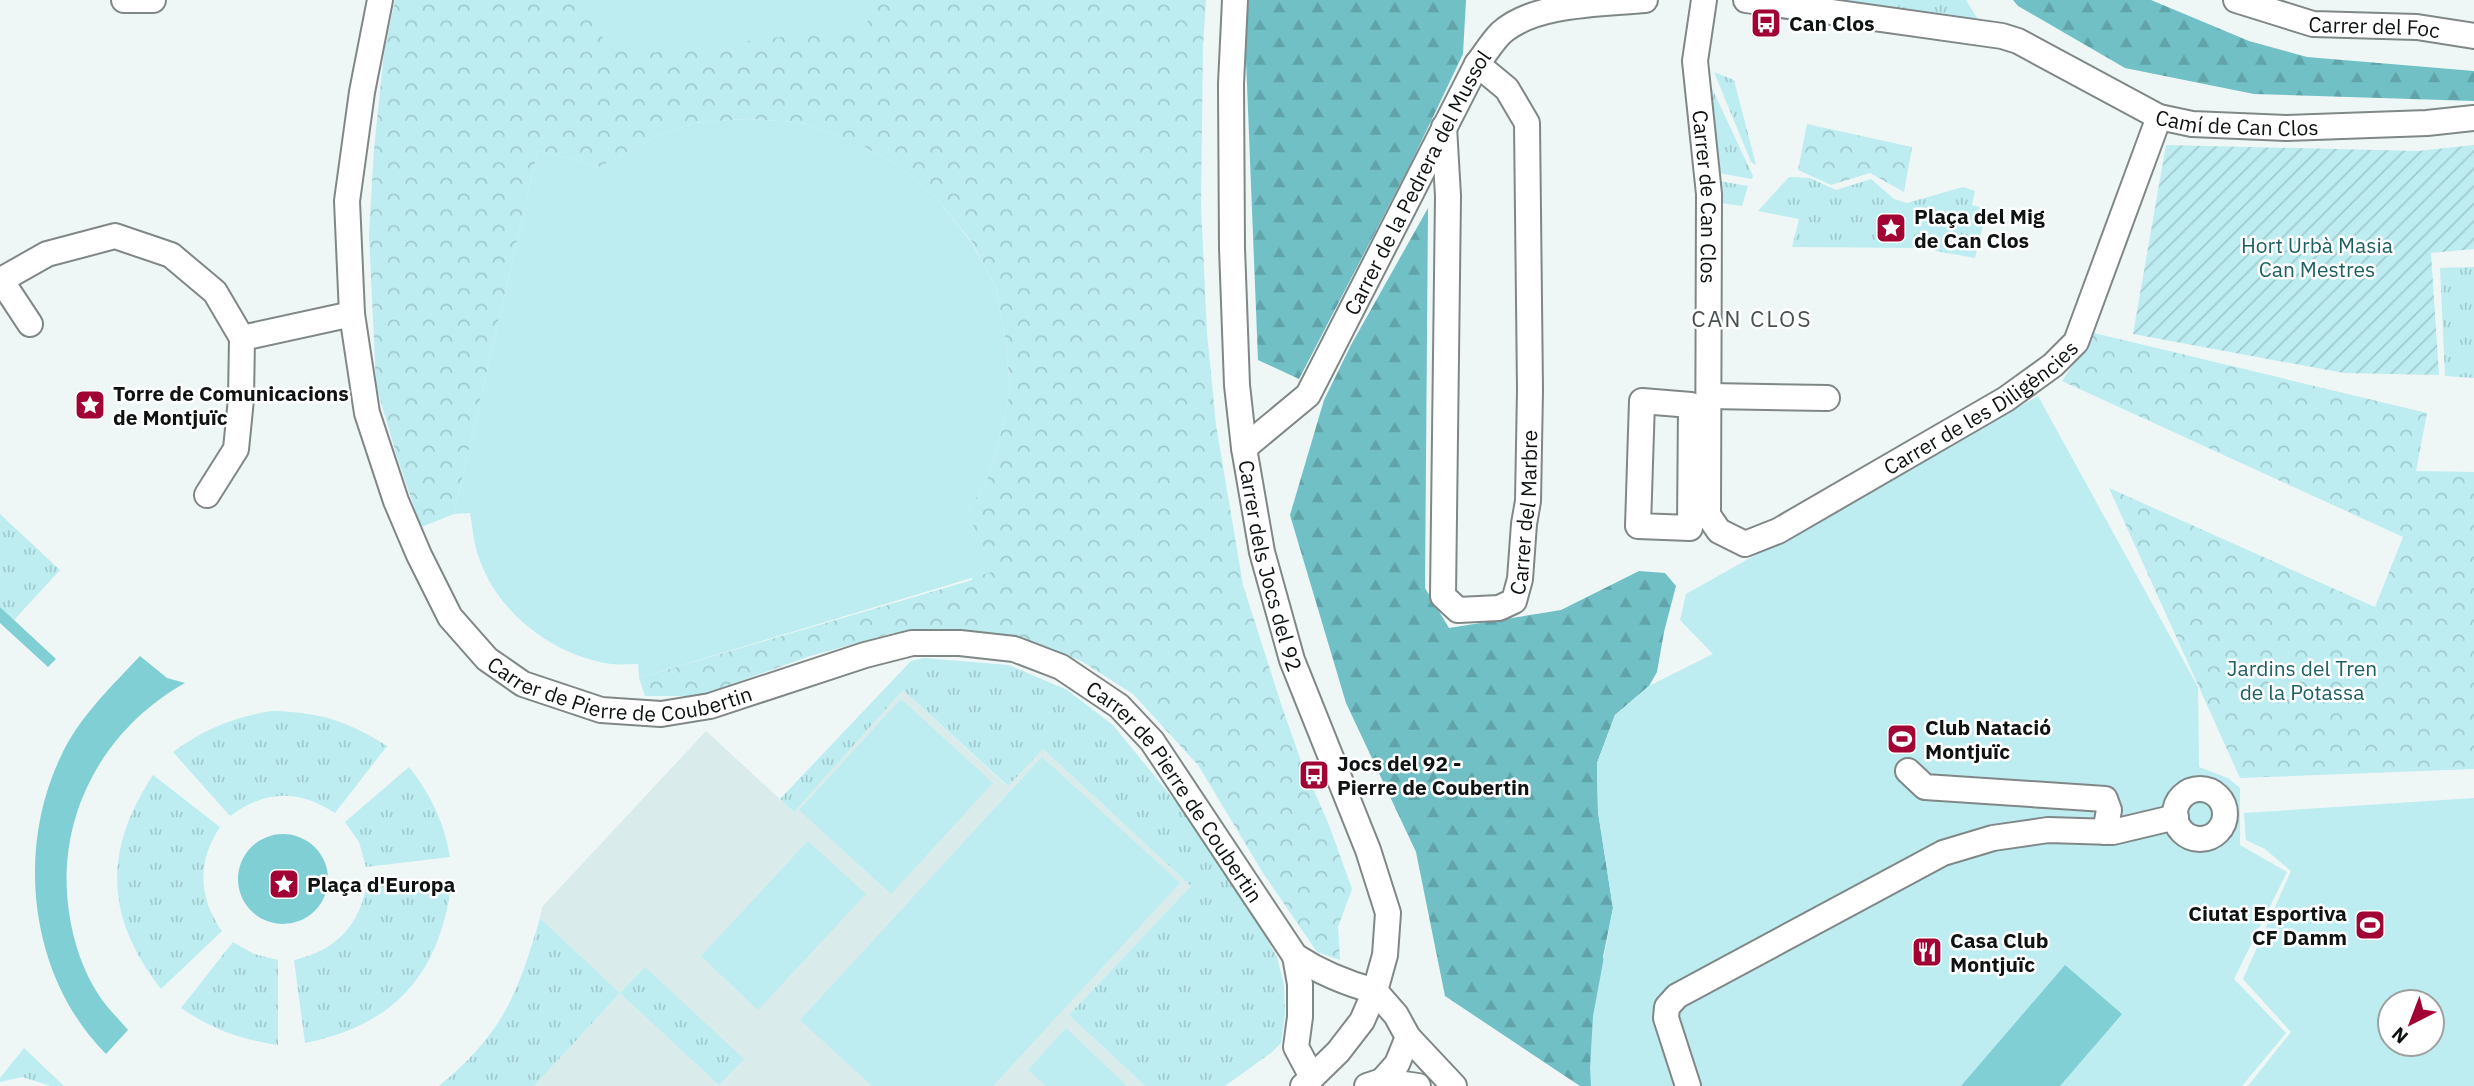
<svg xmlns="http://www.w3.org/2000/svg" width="2474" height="1086" font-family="'IBM Plex Sans',sans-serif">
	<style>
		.built { fill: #daebec }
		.grass { fill: url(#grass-tufts) }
		.forest { fill: url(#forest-firs) }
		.park { fill: url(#park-crowns) }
		.garden { fill: url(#garden-furrows) }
		.pitch { fill: #bdedf1; fill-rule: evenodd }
		.water { fill: #7fcfd5 }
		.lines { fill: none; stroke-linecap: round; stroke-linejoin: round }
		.minor-casing { stroke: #808787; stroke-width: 28 }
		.minor { stroke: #fff; stroke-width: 24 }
		.labels { text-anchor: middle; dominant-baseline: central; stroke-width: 5; stroke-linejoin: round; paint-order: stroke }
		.poi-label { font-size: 21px; font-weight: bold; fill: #0f1212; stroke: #fff; text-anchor: start }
		.street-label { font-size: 21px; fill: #0f1212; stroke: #fff }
		.park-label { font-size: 21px; fill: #1d6064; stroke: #fff }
		.neighbourhood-label { font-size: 23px; letter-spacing: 2px; fill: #495050; stroke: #fff }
	</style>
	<defs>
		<pattern id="grass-tufts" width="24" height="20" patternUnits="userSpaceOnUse" patternTransform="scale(1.75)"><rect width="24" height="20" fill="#bdedf1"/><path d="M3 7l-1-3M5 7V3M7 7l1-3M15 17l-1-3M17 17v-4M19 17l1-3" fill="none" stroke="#a1cace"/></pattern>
		<pattern id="forest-firs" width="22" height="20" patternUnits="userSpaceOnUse" patternTransform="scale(1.75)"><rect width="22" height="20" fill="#70c0c6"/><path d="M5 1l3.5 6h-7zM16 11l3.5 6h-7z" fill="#60a4a9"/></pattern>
		<pattern id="park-crowns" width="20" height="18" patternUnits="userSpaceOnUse" patternTransform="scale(1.75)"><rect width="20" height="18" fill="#bdedf1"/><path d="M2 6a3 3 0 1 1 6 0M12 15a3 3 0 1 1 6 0" fill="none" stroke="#a1cace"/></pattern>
		<pattern id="garden-furrows" width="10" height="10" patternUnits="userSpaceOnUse" patternTransform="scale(1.75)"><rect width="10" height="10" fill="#bdedf1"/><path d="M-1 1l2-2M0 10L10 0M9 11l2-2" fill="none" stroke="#a1cace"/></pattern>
	</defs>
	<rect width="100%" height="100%" fill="#eef6f6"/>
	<path class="built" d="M 903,690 L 1007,786 L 1043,749 L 1191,886 L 1069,1015 L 1145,1086 L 534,1086 L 620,993 L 540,918 L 542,907 L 706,731 L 794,812 Z"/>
	<path class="grass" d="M 1843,0 L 1966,0 L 1979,21 Z
		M 1714,72 L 1734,80 L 1756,165 L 1751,162 Z
		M 1708,83 L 1710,84 L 1753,176 L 1752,179 L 1718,173 Z
		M 1789,177 L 1810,178 L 1836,190 L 1871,179 L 1894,199 L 1907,203 L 1963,187 L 1975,191 L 1972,205 L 1987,209 L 1975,258 L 1919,248 L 1792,247 L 1799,219 L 1758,211 Z
		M 1719,181 L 1748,186 L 1742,206 L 1721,203 Z
		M 2474,267 L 2474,378 L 2445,376 L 2440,268 Z
		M 0,514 L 60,570 L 14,620 L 0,607 Z
		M 924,658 L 1009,665 L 1067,690 L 1113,725 L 1179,806 L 1250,910 L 1277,957 L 1284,985 L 1285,1014 L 1281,1043 L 1272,1052 L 1225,1086 L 1145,1086 L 1069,1015 L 1191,886 L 1043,749 L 1008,786 L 903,690 L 794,812 L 780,799 L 911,661 Z
		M 272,711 C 319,712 348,721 387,746 L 335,813 C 298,789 266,790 230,816 L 173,752 C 204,729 234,717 272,711 Z
		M 409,767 C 431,795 444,822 450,857 L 366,867 L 359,842 L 345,822 Z
		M 153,775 L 220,827 C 197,861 198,898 222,931 L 161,989 C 105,917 103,851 153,775 Z
		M 367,882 L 451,887 C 438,976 394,1025 305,1043 L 294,960 C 336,951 361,924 367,882 Z
		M 540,918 L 620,993 L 645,967 L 744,1059 L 719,1085 L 620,993 L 534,1086 L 439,1086 C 503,1033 517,996 540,918 Z
		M 233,942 L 254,954 L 278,960 L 278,1045 C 239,1039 214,1030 181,1008 Z
		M 24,1048 L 64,1086 L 51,1086 L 22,1077 L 0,1082 L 0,1078 Z"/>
	<path class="forest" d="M 1249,0 L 1466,0 L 1463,54 L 1411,163 L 1299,379 L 1258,360 L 1245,35 Z
		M 2013,0 L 2151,0 L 2249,41 L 2307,57 L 2474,71 L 2474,101 L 2254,94 L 2125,68 L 2018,6 Z
		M 1428,208 L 1425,588 L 1449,628 L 1561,610 L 1639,571 L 1665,573 L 1676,586 L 1664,632 L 1657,672 L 1649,686 L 1615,715 L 1597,763 L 1598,812 L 1613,908 L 1603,957 L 1647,1086 L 1580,1086 L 1445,996 L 1416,852 L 1346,703 L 1290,515 L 1324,400 L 1351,345 Z"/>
	<path class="park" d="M 395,0 L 1206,0 L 1203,46 L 1201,206 L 1207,333 L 1216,425 L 1243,585 L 1282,707 L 1301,761 L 1329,825 L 1352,889 L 1338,927 L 1340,960 L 1317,952 L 1263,873 L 1198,765 L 1133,694 L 1081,661 L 1028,640 L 976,633 L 893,633 L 810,656 L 699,696 L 645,696 L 639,678 L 972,580 L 967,512 L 986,482 L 997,449 L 1010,392 L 1006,342 L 996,288 L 972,242 L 937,199 L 898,165 L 849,139 L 798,122 L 746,119 L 693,123 L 659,135 L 600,167 L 538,150 L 454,514 L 421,527 L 397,457 L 376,385 L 369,234 L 374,149 L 384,53 Z
		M 1807,124 L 1912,147 L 1904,192 L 1870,173 L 1831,185 L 1798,170 Z
		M 2094,333 L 2427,413 L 2416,471 L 2474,472 L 2474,769 L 2240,778 L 2109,488 L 2375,607 L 2403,537 L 2062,381 Z"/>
	<path class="garden" d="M 2166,145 L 2418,151 L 2474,145 L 2474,249 L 2431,253 L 2439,375 L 2344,373 L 2133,334 Z"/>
	<path class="pitch" d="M 593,0 L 867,0 L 868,26 L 634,55 C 604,45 592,33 593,0 Z
		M 746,119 L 798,122 L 849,139 L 898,165 L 937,199 L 972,243 L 996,288 L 1006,342 L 1010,392 L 997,449 L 986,482 L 967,512 L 995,571 L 639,678 L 638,664 C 629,664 620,665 611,664 C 555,656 500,615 480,561 C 474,546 473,530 470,513 L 454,514 L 538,150 L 600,167 L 659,135 L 693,123 Z
		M 2038,396 L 2198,687 L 2199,767 L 2228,778 L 2240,788 L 2240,845 L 2287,872 L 2234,979 L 2286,1033 L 2242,1086 L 1591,1086 L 1590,1068 L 1593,1016 L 1613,908 L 1598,812 L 1597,763 L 1615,715 L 1649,686 L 1713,654 L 1680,620 L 1686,594 Z
		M 901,699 L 993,783 L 891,894 L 799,810 Z
		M 1042,757 L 1180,883 L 993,1086 L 872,1086 L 800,1020 Z
		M 2474,798 L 2474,1086 L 2248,1086 L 2291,1032 L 2243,979 L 2291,871 L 2265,849 L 2246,840 L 2244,813 ZM 2390,1002 L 2432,1002 L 2432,1044 L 2390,1044 Z
		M 808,841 L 866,894 L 758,1010 L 701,956 Z
		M 1066,1028 L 1127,1086 L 1046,1086 L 1028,1070 Z"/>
	<path class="water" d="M 0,607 L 56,659 L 48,667 L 0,623 Z
		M 140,656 L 167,678 L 185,683 C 103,729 55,817 69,912 C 73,941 83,972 100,997 C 108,1009 119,1019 128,1030 L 106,1054 C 30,978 15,851 61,756 C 79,717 111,687 140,656 Z
		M238 879a45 45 0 1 1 90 0a45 45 0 1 1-90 0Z
		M 2065,965 L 2122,1014 L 2060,1086 L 1961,1086 Z"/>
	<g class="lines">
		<g class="minor-casing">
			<g id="minor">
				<path d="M 124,0 L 153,0"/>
				<path id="s1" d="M 380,0 L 362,92 L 347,201 L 352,314 L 367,413 L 396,501 L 419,555 L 450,617 L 487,659 L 523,684 L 601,710 L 661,714 L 710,706 L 865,655 L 912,643 L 960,643 L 1014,649 L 1061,667 L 1119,706 L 1152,741 L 1295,956 C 1321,973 1345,983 1375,991"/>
				<path id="s2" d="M 1235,0 L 1231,84 L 1232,248 L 1237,385 L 1244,448 L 1262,552 L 1292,660 L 1368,850 L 1388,913 L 1385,955 L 1375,991 L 1362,1021 L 1338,1052 L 1303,1086"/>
				<path id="s3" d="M 1704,0 L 1695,61 L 1709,194 L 1708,515 L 1719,531 L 1745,544 L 1778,531 L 2006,399 L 2053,365 L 2076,342 L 2159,117"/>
				<path id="s4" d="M 1746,0 L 2002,36 L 2018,41 L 2159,117 L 2192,124 L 2286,128 L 2427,123 L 2474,118"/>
				<path id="s5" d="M 2236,0 L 2313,24 L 2417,27 L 2474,36"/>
				<path id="s6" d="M 1444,127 L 1448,196 L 1443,596 L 1458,610 L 1499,608 L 1514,601 L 1520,579 L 1524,524 L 1528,501 L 1530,390 L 1527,123 L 1507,89 L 1477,64"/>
				<path d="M 30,324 L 1,280 L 47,254 L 115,236 L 171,255 L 215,292 L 242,338 L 241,399 L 236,449 L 207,495"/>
				<path d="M 242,338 L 352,314"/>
				<path d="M 1709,396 L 1827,398"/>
				<path d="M 1642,401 L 1691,405 L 1690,528 L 1638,526 Z"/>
				<path id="s7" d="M 1244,448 L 1308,395 L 1477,64 C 1485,54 1492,42 1501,33 C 1534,3 1602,4 1645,0"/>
				<path d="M 1908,771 L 1925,787 L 2105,799 L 2109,810 L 2105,832"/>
				<circle cx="2200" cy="814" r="25"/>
				<path d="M 1295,956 L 1300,984 L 1300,1017 L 1296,1047 L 1312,1077"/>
				<path d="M 1375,991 L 1396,1015 L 1408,1037 L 1454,1086"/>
				<path d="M 1382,1081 L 1397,1064 L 1408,1037"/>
				<path d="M 1367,1086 L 1382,1081 L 1418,1086"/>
				<path d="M 1688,1086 L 1666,1018 L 1667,1007 L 1677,996 L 1943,853 L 1993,838 L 2048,830 L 2113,832 L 2176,817"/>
			</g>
		</g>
		<use href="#minor" class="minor"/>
	</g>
	<defs>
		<g id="bus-square" transform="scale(1.575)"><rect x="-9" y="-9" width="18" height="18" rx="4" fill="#a20335" stroke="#fff"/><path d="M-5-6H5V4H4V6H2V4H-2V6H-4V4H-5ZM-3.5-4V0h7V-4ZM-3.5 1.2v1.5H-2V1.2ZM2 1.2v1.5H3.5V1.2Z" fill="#fff"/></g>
		<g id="sight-square" transform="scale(1.575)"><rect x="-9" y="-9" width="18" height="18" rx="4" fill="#a20335" stroke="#fff"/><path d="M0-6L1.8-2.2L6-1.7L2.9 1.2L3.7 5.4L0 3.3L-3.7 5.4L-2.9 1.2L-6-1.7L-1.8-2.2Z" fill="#fff"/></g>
		<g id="stadium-square" transform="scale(1.575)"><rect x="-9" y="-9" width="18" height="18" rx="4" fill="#a20335" stroke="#fff"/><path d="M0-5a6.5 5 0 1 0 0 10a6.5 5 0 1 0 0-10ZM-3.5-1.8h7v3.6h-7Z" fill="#fff"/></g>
		<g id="restaurant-square" transform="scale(1.575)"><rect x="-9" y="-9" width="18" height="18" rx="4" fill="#a20335" stroke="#fff"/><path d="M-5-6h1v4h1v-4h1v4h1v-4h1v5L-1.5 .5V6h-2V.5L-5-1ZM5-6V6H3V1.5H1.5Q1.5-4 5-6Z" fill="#fff"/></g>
	</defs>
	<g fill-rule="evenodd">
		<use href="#bus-square" x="1766" y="23"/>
		<use href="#sight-square" x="1891" y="228"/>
		<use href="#sight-square" x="90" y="405"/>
		<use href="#stadium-square" x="1902" y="739"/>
		<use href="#bus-square" x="1314" y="775"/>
		<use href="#sight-square" x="284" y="884"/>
		<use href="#stadium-square" x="2370" y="925"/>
		<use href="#restaurant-square" x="1927" y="952"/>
	</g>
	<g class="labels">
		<g class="poi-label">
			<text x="1789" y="23">Can Clos</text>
			<text x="1914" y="216">Plaça del Mig<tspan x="1914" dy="24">de Can Clos</tspan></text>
			<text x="113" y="393">Torre de Comunicacions<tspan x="113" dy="24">de Montjuïc</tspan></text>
			<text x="1925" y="727">Club Natació<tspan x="1925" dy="24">Montjuïc</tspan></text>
			<text x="1337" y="763">Jocs del 92 -<tspan x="1337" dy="24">Pierre de Coubertin</tspan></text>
			<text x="307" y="884">Plaça d'Europa</text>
			<text x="2347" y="913" text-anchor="end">Ciutat Esportiva<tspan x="2347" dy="24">CF Damm</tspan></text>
			<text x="1950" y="940">Casa Club<tspan x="1950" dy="24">Montjuïc</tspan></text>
		</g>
		<g class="street-label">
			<text stroke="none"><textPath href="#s5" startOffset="142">Carrer del Foc</textPath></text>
			<text stroke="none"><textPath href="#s4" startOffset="514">Camí de Can Clos</textPath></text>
			<text stroke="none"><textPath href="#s7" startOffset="322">Carrer de la Pedrera del Mussol</textPath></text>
			<text stroke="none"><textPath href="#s3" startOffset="198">Carrer de Can Clos</textPath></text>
			<text stroke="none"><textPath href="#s3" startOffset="838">Carrer de les Diligències</textPath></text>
			<text stroke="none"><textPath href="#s6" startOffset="637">Carrer del Marbre</textPath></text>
			<text stroke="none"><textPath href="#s2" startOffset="569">Carrer dels Jocs del 92</textPath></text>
			<text stroke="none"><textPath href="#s1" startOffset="835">Carrer de Pierre de Coubertin</textPath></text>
			<text stroke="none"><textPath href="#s1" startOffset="1465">Carrer de Pierre de Coubertin</textPath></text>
		</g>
		<g class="park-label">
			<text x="2317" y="245">Hort Urbà Masia<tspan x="2317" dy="24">Can Mestres</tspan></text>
			<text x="2302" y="668">Jardins del Tren<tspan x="2302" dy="24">de la Potassa</tspan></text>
		</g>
		<g class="neighbourhood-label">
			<text x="1752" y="318">CAN CLOS</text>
		</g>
	</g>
	<g transform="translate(2411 1023) rotate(222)"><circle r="33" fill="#ffffff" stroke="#9fa0a0" stroke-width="2"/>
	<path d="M0-5L12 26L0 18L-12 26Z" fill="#a20335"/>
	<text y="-10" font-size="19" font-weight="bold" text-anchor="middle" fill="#0f1212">N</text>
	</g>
</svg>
